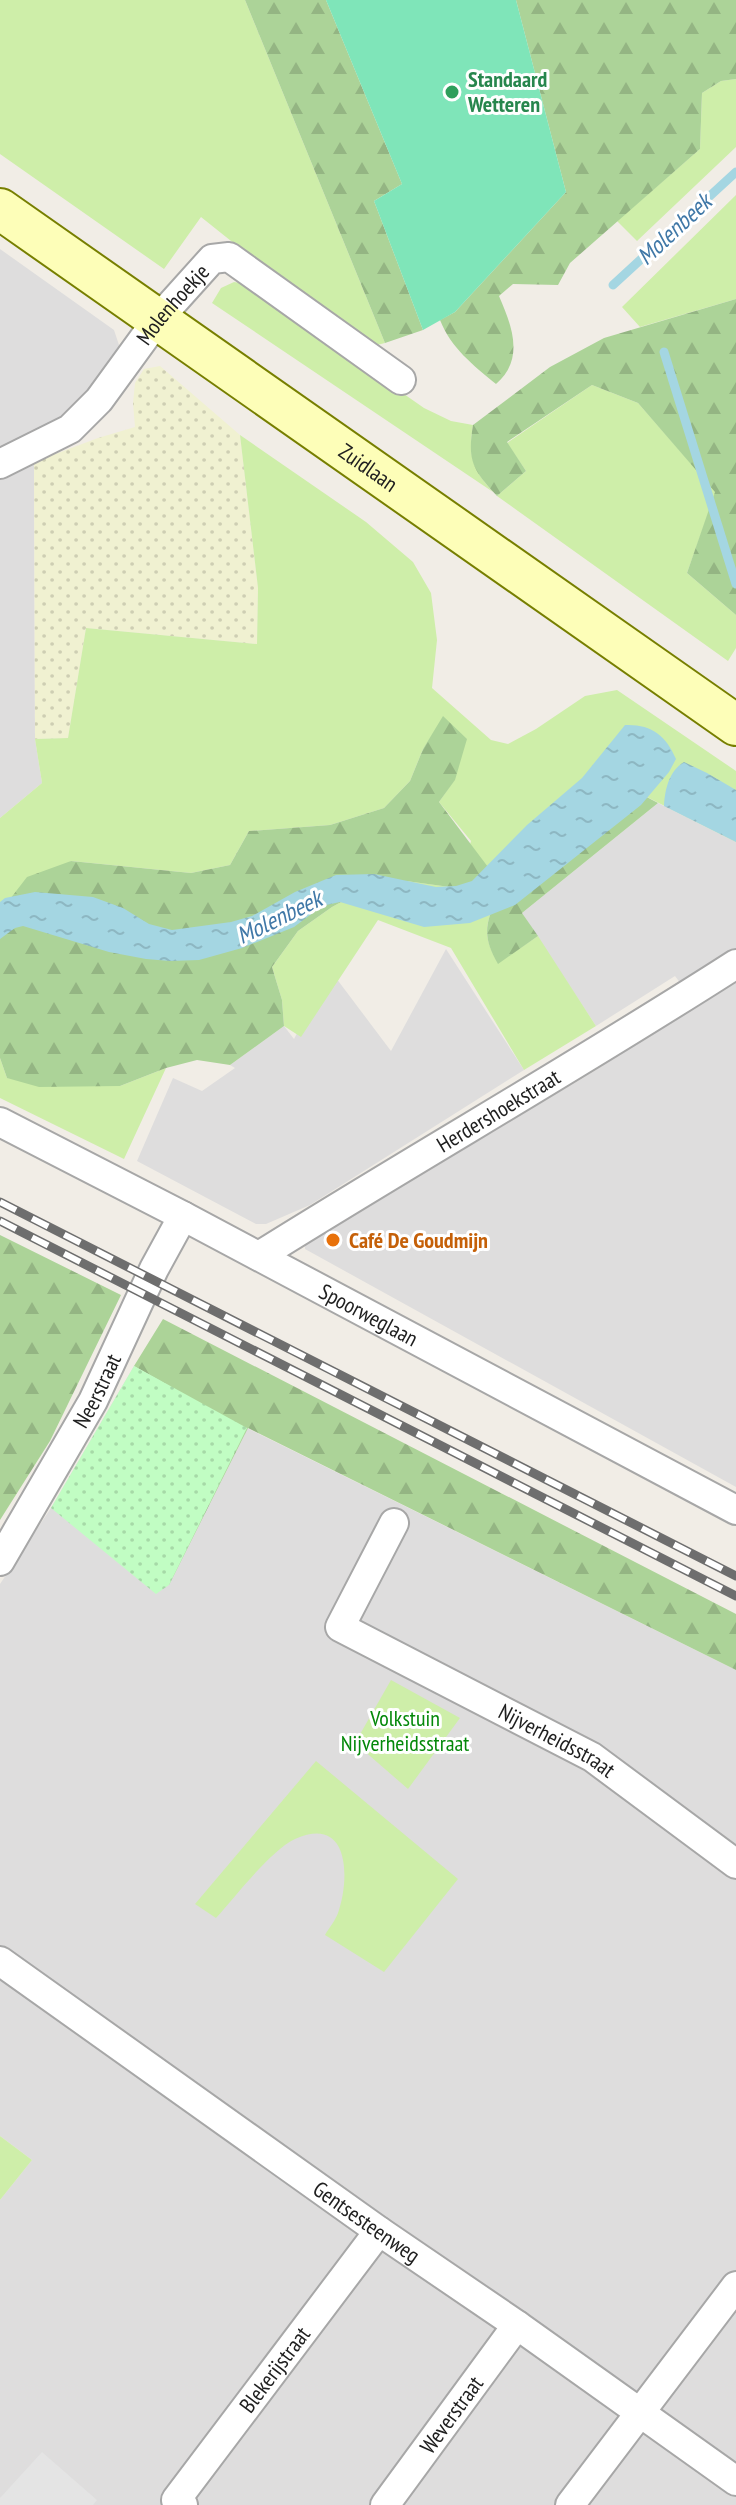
<svg xmlns="http://www.w3.org/2000/svg" width="736" height="2505" font-family="'PT Sans Narrow',sans-serif">
	<style>
		.residential { fill: #dedddd }
		.farmland { fill: url(#farmland-dots) }
		.grass { fill: #ceeea9 }
		.forest { fill: url(#forest-firs) }
		.park { fill: url(#park-dots) }
		.pitch { fill: #7fe5b9 }
		.parking { fill: #e4e4e4 }
		.water { fill: url(#water-ripples) }
		.lines { fill: none; stroke-linecap: round; stroke-linejoin: round }
		.stream { stroke: #a4d6e2; stroke-width: 9 }
		.minor-casing { stroke: #a7a7a7; stroke-width: 32 }
		.secondary-casing { stroke: #777f00; stroke-width: 44 }
		.minor { stroke: #fff; stroke-width: 28 }
		.secondary { stroke: #fdfeb8; stroke-width: 40 }
		.rail-casing { stroke: #6e6e6e; stroke-width: 9 }
		.rail { stroke: #fff; stroke-width: 6; stroke-dasharray: 18; stroke-linecap: butt }
		.leisure-dot { fill: #2e9e5b; stroke: #fff; stroke-width: 3 }
		.food-dot { fill: #e8710a; stroke: #fff; stroke-width: 3 }
		.labels { text-anchor: middle; dominant-baseline: central; stroke-width: 6; stroke-linejoin: round; paint-order: stroke }
		.leisure-label { font-size: 22px; font-weight: bold; fill: #27864d; stroke: #fff; text-anchor: start }
		.street-label { font-size: 22px; fill: #202020; stroke: #fff }
		.food-label { font-size: 22px; font-weight: bold; fill: #c56008; stroke: #fff; text-anchor: start }
		.park-label { font-size: 22px; fill: #048809; stroke: #fff }
		.water-label { font-size: 24px; font-style: italic; fill: #4078a7; stroke: #fff }
	</style>
	<defs>
		<pattern id="farmland-dots" width="8" height="8" patternUnits="userSpaceOnUse" patternTransform="scale(2)"><rect width="8" height="8" fill="#f0f1d1"/><path d="M2 2h.1M6 6h.1" fill="none" stroke="#ceceb3" stroke-width="1.8" stroke-linecap="round"/></pattern>
		<pattern id="forest-firs" width="22" height="20" patternUnits="userSpaceOnUse" patternTransform="scale(2)"><rect width="22" height="20" fill="#acd398"/><path d="M5 1l3.5 6h-7zM16 11l3.5 6h-7z" fill="#94b583"/></pattern>
		<pattern id="park-dots" width="8" height="8" patternUnits="userSpaceOnUse" patternTransform="scale(2)"><rect width="8" height="8" fill="#c1fdc3"/><path d="M2 2h.1M6 6h.1" fill="none" stroke="#a6d9a7" stroke-width="1.8" stroke-linecap="round"/></pattern>
		<pattern id="water-ripples" width="26" height="14" patternUnits="userSpaceOnUse" patternTransform="scale(2)"><rect width="26" height="14" fill="#a4d6e2"/><path d="M2 4q2-2 4 0t4 0M15 11q2-2 4 0t4 0" fill="none" stroke="#8db7c2"/></pattern>
	</defs>
	<rect width="100%" height="100%" fill="#f1ede6"/>
	<path class="residential" d="M 0,249 L 114,330 L 121,351 L 91,391 L 59,424 L 0,452 Z
		M 34,462 L 35,739 L 42,783 L 0,818 L 0,476 Z
		M 658,803 L 736,842 L 736,951 L 711,967 L 706,965 L 681,984 L 675,976 L 596,1026 L 522,913 Z
		M 446,949 L 524,1070 L 310,1205 L 266,1224 L 256,1224 L 137,1161 L 173,1078 L 202,1091 L 235,1068 L 230,1065 L 284,1026 L 294,1039 L 330,970 L 391,1051 Z
		M 736,982 L 736,1487 L 305,1249 L 305,1241 L 578,1081 Z
		M 134,1366 L 247,1428 L 736,1670 L 736,2505 L 0,2505 L 0,2200 L 32,2160 L 0,2136 L 0,1584 L 51,1508 Z"/>
	<path class="farmland" d="M 160,366 L 240,435 L 258,588 L 257,644 L 86,628 L 68,738 L 35,739 L 34,462 L 98,438 L 135,427 L 133,403 L 135,383 L 144,369 Z"/>
	<path class="grass" d="M 0,0 L 245,0 L 385,343 L 365,348 L 201,217 L 164,269 L 0,154 Z
		M 736,79 L 736,147 L 637,241 L 617,221 L 700,149 L 702,93 L 721,81 Z
		M 736,195 L 736,299 L 640,327 L 622,307 Z
		M 234,282 L 246,284 L 424,408 L 451,421 L 473,425 C 468,456 472,468 493,492 L 212,303 L 221,288 Z
		M 592,385 L 638,403 L 716,492 L 687,573 L 736,615 L 736,648 L 728,661 L 497,496 L 526,471 L 507,443 Z
		M 240,435 L 366,522 L 413,562 L 431,593 L 437,640 L 432,688 L 491,740 L 508,744 L 536,729 L 585,696 L 617,690 L 736,771 L 736,842 L 639,793 L 498,895 C 485,924 482,936 498,963 L 538,936 L 596,1026 L 524,1070 L 451,948 L 378,920 L 301,1037 L 284,1026 L 282,1000 L 272,967 L 298,931 L 332,907 L 365,889 L 407,881 L 457,888 L 471,841 L 439,802 L 455,779 L 444,717 L 423,749 L 410,781 L 384,808 L 330,825 L 249,831 L 230,865 L 191,873 L 71,861 L 0,912 L 0,818 L 42,783 L 35,739 L 68,738 L 86,628 L 257,644 L 258,588 Z
		M 0,1058 L 7,1078 L 120,1086 L 166,1068 L 124,1159 L 0,1098 Z
		M 391,1680 L 460,1718 L 408,1789 L 355,1743 Z
		M 316,1761 L 458,1879 L 384,1972 L 325,1935 C 329,1928 335,1921 338,1913 C 350,1879 350,1814 295,1839 C 270,1851 236,1896 216,1918 L 195,1904 Z
		M 0,2136 L 32,2160 L 0,2200 Z"/>
	<path class="forest" d="M 245,0 L 326,0 L 402,184 L 374,201 L 423,330 L 385,343 Z
		M 516,0 L 736,0 L 736,79 L 721,81 L 702,93 L 700,149 L 570,263 L 558,285 L 513,284 L 499,296 C 512,326 525,359 496,384 C 473,365 451,348 440,320 L 455,312 L 566,192 Z
		M 736,299 L 736,615 L 687,573 L 715,492 L 638,403 L 592,385 L 507,442 L 526,471 L 497,496 C 473,470 467,461 473,425 L 550,367 L 604,338 Z
		M 443,716 L 467,739 L 455,780 L 439,802 L 488,867 L 484,880 L 457,888 L 406,881 L 365,889 L 332,907 L 298,931 L 272,967 L 282,1000 L 284,1026 L 230,1065 L 197,1060 L 166,1068 L 120,1086 L 39,1087 L 7,1078 L 0,1058 L 0,912 L 27,877 L 71,861 L 191,873 L 230,865 L 249,831 L 330,825 L 384,808 L 410,781 L 423,749 Z
		M 639,793 L 658,803 L 522,913 L 538,936 L 498,964 C 482,936 485,924 498,895 Z
		M 0,1235 L 121,1295 L 50,1441 L 0,1520 Z
		M 163,1319 L 736,1614 L 736,1670 L 248,1428 L 169,1585 L 178,1391 L 134,1366 Z"/>
	<path class="park" d="M 134,1366 L 247,1428 L 169,1585 L 156,1594 L 51,1508 Z"/>
	<path class="pitch" d="M 326,0 L 516,0 L 566,192 L 455,312 L 423,330 L 374,201 L 402,184 Z"/>
	<path class="parking" d="M 42,2452 L 97,2500 L 93,2505 L 0,2505 L 0,2498 Z"/>
	<path class="water" d="M 625,725 C 651,724 666,735 676,759 L 669,772 L 641,805 L 515,905 L 470,923 L 424,927 L 340,902 L 322,906 L 294,927 L 242,948 L 199,960 L 170,961 L 146,959 L 109,952 L 23,926 L 15,928 L 0,939 L 0,902 L 5,898 L 35,892 L 93,897 L 123,908 L 149,924 L 172,930 L 231,922 L 252,916 L 295,892 L 336,875 L 374,874 L 436,887 L 456,886 L 472,881 L 527,825 L 582,778 Z
		M 684,762 L 707,773 L 736,790 L 736,842 L 664,806 C 665,789 669,771 684,762 Z"/>
	<g class="lines">
		<path class="stream" d="M 613,285 L 736,172
			M 664,352 L 736,584"/>
		<g class="minor-casing">
			<g id="minor">
				<path id="s1" d="M 0,464 L 70,429 L 99,400 L 158,319 L 212,259 L 229,257 L 401,380"/>
				<path id="s2" d="M 0,1122 L 183,1216 L 736,1510"/>
				<path id="s3" d="M 259,1256 C 417,1157 579,1065 736,964"/>
				<path id="s4" d="M 394,1523 L 340,1627 L 592,1757 L 736,1864"/>
				<path id="s5" d="M 0,1561 L 93,1401 L 154,1269 L 183,1216"/>
				<path id="s6" d="M 0,1961 L 379,2231 L 517,2325 L 736,2481"/>
				<path id="s7" d="M 183,2505 L 176,2500 L 379,2231"/>
				<path id="s8" d="M 385,2505 L 517,2325"/>
				<path d="M 570,2505 L 736,2286"/>
			</g>
		</g>
		<g class="secondary-casing">
			<g id="secondary">
				<path id="s9" d="M 0,209 L 736,725"/>
			</g>
		</g>
		<use href="#minor" class="minor"/>
		<use href="#secondary" class="secondary"/>
		<g class="rail-casing">
			<path id="rail" d="M 0,1202 L 736,1576
				M 0,1221 L 736,1596"/>
		</g>
		<use href="#rail" class="rail"/>
	</g>
	<circle class="leisure-dot" cx="452" cy="92" r="8"/>
	<circle class="food-dot" cx="333" cy="1240" r="8"/>
	<g class="labels">
		<g class="leisure-label">
			<text x="468" y="79">Standaard<tspan x="468" dy="25">Wetteren</tspan></text>
		</g>
		<g class="street-label">
			<text stroke="none"><textPath href="#s1" startOffset="240">Molenhoekje</textPath></text>
			<text stroke="none"><textPath href="#s9" startOffset="450">Zuidlaan</textPath></text>
			<text stroke="none"><textPath href="#s3" startOffset="280">Herdershoekstraat</textPath></text>
			<text stroke="none"><textPath href="#s2" startOffset="416">Spoorweglaan</textPath></text>
			<text stroke="none"><textPath href="#s5" startOffset="196">Neerstraat</textPath></text>
			<text stroke="none"><textPath href="#s4" startOffset="362">Nijverheidsstraat</textPath></text>
			<text stroke="none"><textPath href="#s6" startOffset="450">Gentsesteenweg</textPath></text>
			<text stroke="none"><textPath href="#s7" startOffset="172">Blekerijstraat</textPath></text>
			<text stroke="none"><textPath href="#s8" startOffset="112">Weverstraat</textPath></text>
		</g>
		<g class="food-label">
			<text x="349" y="1240">Café De Goudmijn</text>
		</g>
		<g class="park-label">
			<text x="405" y="1718">Volkstuin<tspan x="405" dy="25">Nijverheidsstraat</tspan></text>
		</g>
		<g class="water-label">
			<text transform="translate(674 229) rotate(-43)">Molenbeek</text>
			<text transform="translate(279 917) rotate(-26)">Molenbeek</text>
		</g>
	</g>
</svg>
